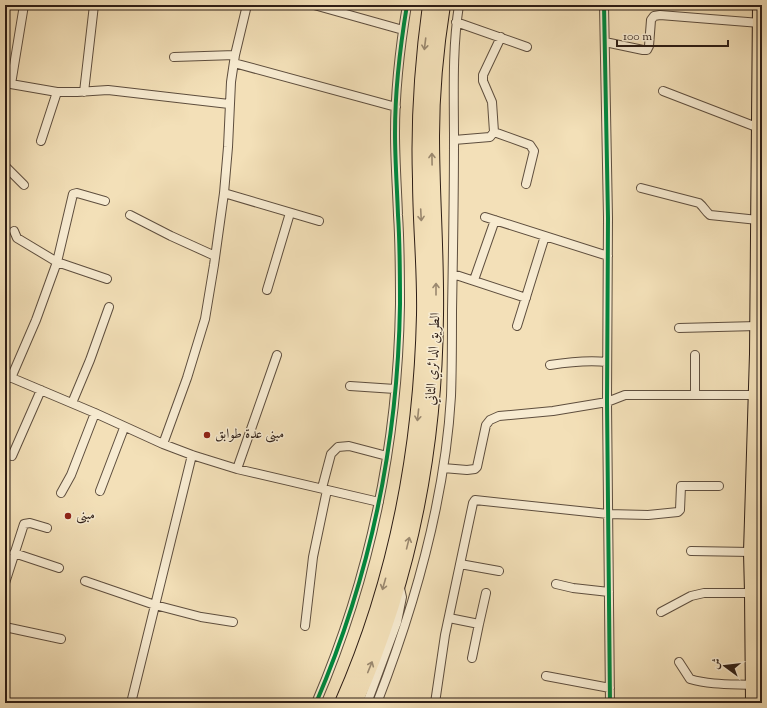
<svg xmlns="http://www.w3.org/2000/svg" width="767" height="708" font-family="'Sorts Mill Goudy',Amiri,serif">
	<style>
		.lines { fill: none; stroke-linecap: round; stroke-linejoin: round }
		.minor-casing { stroke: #5e4e3e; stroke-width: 10 }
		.trunk-casing { stroke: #2d1d15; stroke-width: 16 }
		.minor { stroke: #f7ebd1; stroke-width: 8 }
		.trunk { stroke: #f3e0b8; stroke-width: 14 }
		.cycleway-casing { stroke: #f7ebd1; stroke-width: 6 }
		.cycleway { stroke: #00873e; stroke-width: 4 }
		.oneway { stroke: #9a886f }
		.poi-dot { fill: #8f2418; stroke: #f7ebd1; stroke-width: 1.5 }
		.labels { text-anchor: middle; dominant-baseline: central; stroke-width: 3; stroke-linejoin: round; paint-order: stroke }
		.street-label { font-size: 14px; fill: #2d1d15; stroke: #f7ebd1 }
		.poi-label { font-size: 14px; fill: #2d1d15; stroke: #f7ebd1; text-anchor: start }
	</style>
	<rect width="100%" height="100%" fill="#f3e0b8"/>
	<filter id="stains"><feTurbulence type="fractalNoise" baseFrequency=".005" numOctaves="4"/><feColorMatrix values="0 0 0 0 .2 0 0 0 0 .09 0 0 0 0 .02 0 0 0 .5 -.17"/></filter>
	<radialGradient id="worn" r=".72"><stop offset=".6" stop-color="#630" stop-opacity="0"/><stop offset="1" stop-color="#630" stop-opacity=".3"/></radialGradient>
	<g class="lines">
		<g class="minor-casing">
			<path id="minor" d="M 314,5 L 403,30
				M 604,5 L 608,218 L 607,402 L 610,703
				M 456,22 L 527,47
				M 605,42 L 643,50 L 647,50 L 649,46 L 651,20 L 654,16 L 660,15 L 760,23
				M 174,57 L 235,55
				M 234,63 L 396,107
				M 5,83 L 57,92 L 77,92 L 108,90 L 229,104
				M 11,84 L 24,5
				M 663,91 L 759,128
				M 84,92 L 94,5
				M 494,132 L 530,145 L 534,151 L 526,184
				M 454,140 L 490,137 L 494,132 L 492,102 L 483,81 L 483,75 L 501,37
				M 41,141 L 57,92
				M 5,166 L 24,185
				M 641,188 L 699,203 C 704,207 705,211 710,215 L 758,220
				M 224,193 L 319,221
				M 130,215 L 171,236 L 215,256
				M 485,217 L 608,256
				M 14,231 L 17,238 L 57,262 L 107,279
				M 453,274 L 526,298
				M 474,280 L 495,220
				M 267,290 L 290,213
				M 517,326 L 545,236
				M 679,328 L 757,326
				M 695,355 L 695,395
				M 550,365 C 569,362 588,360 607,362
				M 5,375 L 95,413 L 163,444 L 192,455 L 237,469 L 379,502
				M 11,378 L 36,320 L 57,262 L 73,194 L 77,193 L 105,201
				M 350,386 L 395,389
				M 72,403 L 90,360 L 109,307
				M 163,444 L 187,378 L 205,319 L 214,265 L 224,193 L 228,147 L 231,82 L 235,55 L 247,5
				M 12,456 L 41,390
				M 443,468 L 467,470 L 475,469 L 477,467 L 486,425 L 490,420 L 499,416 L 553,411 L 607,402 L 625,395 L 756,395
				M 237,469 L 277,355
				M 322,488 L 331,454 L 338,447 L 349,446 L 387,456
				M 100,491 L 124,428
				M 61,493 L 71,475 L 95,413
				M 691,551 L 751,552
				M 14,553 L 59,568
				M 460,564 L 499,571
				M 85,581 L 155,605 L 201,617 L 233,622
				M 5,583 L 24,524 L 30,523 L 47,528
				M 556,584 L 573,588 L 609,592
				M 661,612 L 691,596 L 704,593 L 752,593
				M 449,618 L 479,624 L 486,593
				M 305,626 L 313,557 L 327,490
				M 5,627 L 61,639
				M 472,658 L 479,624
				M 679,662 L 690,679 C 710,685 731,684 753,685
				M 546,676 L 610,688
				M 131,703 L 192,455
				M 316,703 C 370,577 398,441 400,304 C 400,274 400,244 398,215 C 397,187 395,160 395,133 C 395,90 400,47 407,5
				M 367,703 L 397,622 L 402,597 L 400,588 L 397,585
				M 377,703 C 415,605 445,501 451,396 C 452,368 452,339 452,311 C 453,254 454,197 454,140 C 454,95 452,50 459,5
				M 435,703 L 445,635 L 473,503 L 475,500 L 608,514 L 648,515 L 678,512 L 680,510 L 681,486 L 719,486"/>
		</g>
		<g class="trunk-casing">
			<path id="trunk" d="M 342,703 C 396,581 421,447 424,315 C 425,269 420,224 420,179 C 418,121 422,63 430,5
				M 355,703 C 409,581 435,448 436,315 C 437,255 432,196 432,136 C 432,92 436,49 443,5
				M 753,703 L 752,593 L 751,552 L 757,354 L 760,5"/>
		</g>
		<use href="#minor" class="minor"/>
		<use href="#trunk" class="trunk"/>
		<g class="cycleway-casing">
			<path id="cycleway" d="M 604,5 L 608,218 L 607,402 L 610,703
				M 316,703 C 370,577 398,441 400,304 C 400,274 400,244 398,215 C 397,187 395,160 395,133 C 395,90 400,47 407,5"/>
		</g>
		<use href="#cycleway" class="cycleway"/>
	</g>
	<defs><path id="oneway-shaft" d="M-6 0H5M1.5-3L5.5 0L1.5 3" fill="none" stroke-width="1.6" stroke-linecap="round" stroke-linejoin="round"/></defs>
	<g class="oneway">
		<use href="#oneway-shaft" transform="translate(425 44) rotate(97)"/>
		<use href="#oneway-shaft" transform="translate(432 159) rotate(-91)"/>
		<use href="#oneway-shaft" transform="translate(421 215) rotate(87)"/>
		<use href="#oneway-shaft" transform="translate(436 289) rotate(-90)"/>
		<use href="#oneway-shaft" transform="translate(418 415) rotate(96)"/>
		<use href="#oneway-shaft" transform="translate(408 543) rotate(-76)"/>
		<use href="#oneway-shaft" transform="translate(384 584) rotate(106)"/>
		<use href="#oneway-shaft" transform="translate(370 667) rotate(-68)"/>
	</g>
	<g class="poi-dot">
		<circle cx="207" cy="435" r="4"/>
		<circle cx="68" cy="516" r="4"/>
	</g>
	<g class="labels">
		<g class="street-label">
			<text transform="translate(434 359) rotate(-87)">الطريق الدائري الثاني</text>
		</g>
		<g class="poi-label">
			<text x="215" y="435">مبنى عدة طوابق</text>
			<text x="76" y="516">مبنى</text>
		</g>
	</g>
	<rect width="767" height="708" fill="none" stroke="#f3e0b8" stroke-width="20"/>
	<rect x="6" y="6" width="755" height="696" fill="none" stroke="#2d1d15" stroke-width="2"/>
	<rect x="10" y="10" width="747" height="688" fill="none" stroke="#2d1d15"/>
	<g transform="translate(725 666) rotate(285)" stroke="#f7ebd1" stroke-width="3" paint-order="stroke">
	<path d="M0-3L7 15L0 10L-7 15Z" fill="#2d1d15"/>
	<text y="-6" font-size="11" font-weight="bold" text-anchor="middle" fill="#2d1d15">ش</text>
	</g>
	<path d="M617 40v6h111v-6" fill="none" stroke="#2d1d15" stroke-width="2"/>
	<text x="623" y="40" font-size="12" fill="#2d1d15" stroke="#f7ebd1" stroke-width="3" paint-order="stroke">100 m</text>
	<rect width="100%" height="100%" filter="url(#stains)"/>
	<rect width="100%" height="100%" fill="url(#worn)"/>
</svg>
